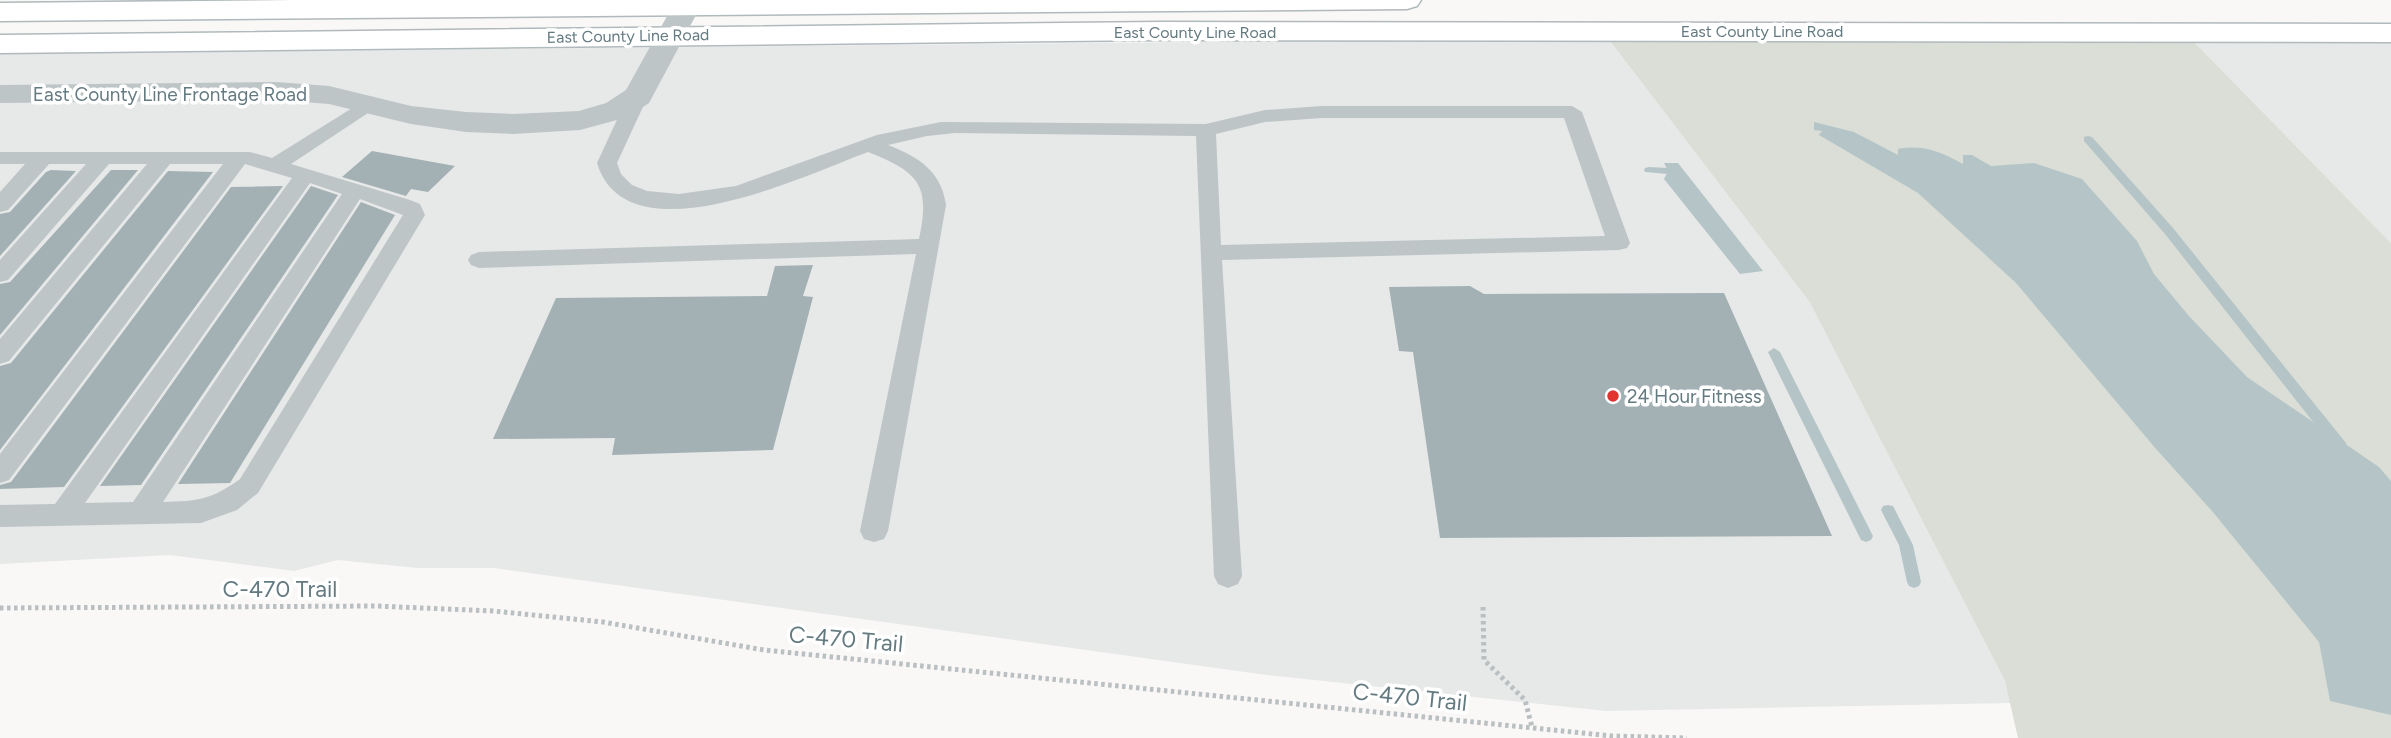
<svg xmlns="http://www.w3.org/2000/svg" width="2391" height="738" font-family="Figtree,sans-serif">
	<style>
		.built { fill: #e7e8e8 }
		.green { fill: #daded6 }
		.water { fill: #b5c5c7 }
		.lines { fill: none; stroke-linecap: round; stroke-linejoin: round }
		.stream { fill: #b5c5c7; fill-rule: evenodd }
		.building { fill: #a4b1b4 }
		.secondary-casing { stroke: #b0b9bc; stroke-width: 3 }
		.path { stroke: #babfc1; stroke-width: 5; stroke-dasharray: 3.5 3.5; stroke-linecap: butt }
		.service { fill: #bdc5c7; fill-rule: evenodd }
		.minor { fill: #bdc5c7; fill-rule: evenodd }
		.secondary { fill: #fff; fill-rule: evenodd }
		.poi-dot { fill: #e1332f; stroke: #fff; stroke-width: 2.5 }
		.labels { text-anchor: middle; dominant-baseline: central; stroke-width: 7; stroke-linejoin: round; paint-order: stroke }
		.far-street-label { font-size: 16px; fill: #647a81; stroke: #fff }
		.street-label { font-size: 19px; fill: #647a81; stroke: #fff }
		.poi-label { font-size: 19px; fill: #647a81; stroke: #fff; text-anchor: start }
		.near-street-label { font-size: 23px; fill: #647a81; stroke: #fff }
	</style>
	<rect width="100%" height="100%" fill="#f9f8f7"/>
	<path class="built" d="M 2192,40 L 2391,43 L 2391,243 Z
		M 1290,41 L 1610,41 L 1809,301 L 2005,681 L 2011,703 L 1606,711 L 1259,674 L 494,568 L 417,568 L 338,560 L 294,571 L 170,555 L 0,564 L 0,54 Z"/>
	<path class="green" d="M 2192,40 L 2391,243 L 2391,738 L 2018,738 L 2005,681 L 1809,301 L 1610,41 Z"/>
	<path class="water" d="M 1814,122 L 1854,132 L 1898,155 L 1898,149 C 1924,144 1941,152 1963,164 L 1963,155 L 1972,155 L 1991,166 L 2034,163 L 2082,179 L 2137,241 L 2154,274 L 2189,316 L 2247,377 L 2379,467 L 2391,481 L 2391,715 L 2330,701 L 2319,642 L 2212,511 L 2157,450 L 2016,283 L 1918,193 L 1819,135 L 1822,131 L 1814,130 Z
		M 1664,163 L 1678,163 L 1763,271 L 1740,274 L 1664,179 L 1668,171 Z"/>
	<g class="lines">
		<path class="stream" d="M 2088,136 L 2092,137 L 2173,228 L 2346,443 L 2347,447 L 2346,451 L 2336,451 L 2165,234 L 2084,141 L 2084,137 Z
			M 1649,167 L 1668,168 L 1673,171 L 1668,174 L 1645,172 L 1644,170 L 1645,168 Z
			M 1774,348 L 1780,352 L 1873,536 L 1871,540 L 1866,542 L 1861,540 L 1859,536 L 1768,352 Z
			M 1888,505 L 1893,506 L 1913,545 L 1921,582 L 1919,586 L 1914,588 L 1909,586 L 1907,582 L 1899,545 L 1881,510 L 1883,506 Z"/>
	</g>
	<path class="building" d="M 372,151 L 455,166 L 428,192 L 411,189 L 406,196 L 342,177 Z
		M 51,170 L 76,171 L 0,256 L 0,214 L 10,212 L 46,172 Z
		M 111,170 L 138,170 L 0,335 L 0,284 L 10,282 Z
		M 168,171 L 213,172 L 0,450 L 0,366 L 11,363 Z
		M 283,186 L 64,487 L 0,489 L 0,485 L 11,482 L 231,187 Z
		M 311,186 L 338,195 L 141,485 L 100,486 Z
		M 361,202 L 395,215 L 230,483 L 178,484 Z
		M 813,265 L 803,296 L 813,297 L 773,450 L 612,455 L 615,438 L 493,439 L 556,298 L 767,296 L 775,266 Z
		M 1470,286 L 1484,294 L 1724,293 L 1832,536 L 1440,538 L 1413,352 L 1399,351 L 1389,287 Z"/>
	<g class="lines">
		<g class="secondary-casing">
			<path id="secondary" d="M 294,0 L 1421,0 L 1417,6 L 1407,9 L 0,21 L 0,3 Z
				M 1161,22 L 2391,24 L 2391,42 L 1161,40 L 0,53 L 0,35 Z"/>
		</g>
		<path class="path" d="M 1483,607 L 1484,660 L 1525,700 L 1532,727
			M 0,608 L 376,606 L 493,611 L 603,622 L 764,650 L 1612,736 L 1687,738"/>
		<path class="service" d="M 638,90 L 648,96 L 617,163 L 621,174 L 632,185 L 647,191 L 679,194 L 736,186 L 877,135 L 941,122 L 1206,124 L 1265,110 L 1322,106 L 1572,106 L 1582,112 L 1630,243 L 1627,248 L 1619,250 L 1222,260 L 1242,576 L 1238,584 L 1228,588 L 1218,584 L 1214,576 L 1196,136 L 955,133 L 927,136 L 888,145 C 918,157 941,170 946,205 L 888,531 L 884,539 L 874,542 L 864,539 L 860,531 L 916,254 L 479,268 L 471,265 L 468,260 L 471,255 L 479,252 L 919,239 C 931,184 918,172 868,152 C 808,174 627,262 597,163 L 628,96 ZM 1322,118 L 1564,118 L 1605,236 L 1221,245 L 1216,134 L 1265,122 Z
			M 370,97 L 377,99 L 380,103 L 377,107 L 291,164 L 410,200 L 420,204 L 425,215 L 258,493 L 237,510 L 201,523 L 0,527 L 0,505 L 55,504 L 292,178 L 245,164 L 9,480 L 0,483 L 0,454 L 223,164 L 170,164 L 9,361 L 0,364 L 0,339 L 147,164 L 109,164 L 8,280 L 0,282 L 0,260 L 86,164 L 49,164 L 8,210 L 0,212 L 0,192 L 25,164 L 0,164 L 0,152 L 250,152 L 272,158 ZM 310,183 L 342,194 L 133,502 L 85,503 ZM 360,199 L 403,215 L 240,479 C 211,500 198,501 163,502 Z"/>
		<path class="minor" d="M 676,0 L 704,0 L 649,103 L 628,117 L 580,130 L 513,134 L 466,132 L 411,124 L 329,104 L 276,100 L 0,103 L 0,85 L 276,82 L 329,86 L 411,106 L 466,112 L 513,114 L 579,111 L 606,103 L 626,90 Z"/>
		<use href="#secondary" class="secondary"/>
	</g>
	<circle class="poi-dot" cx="1613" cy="396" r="7"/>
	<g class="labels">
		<g class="far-street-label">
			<text x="1762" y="31">East County Line Road</text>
			<text x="1195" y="32">East County Line Road</text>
			<text transform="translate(628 36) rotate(-1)">East County Line Road</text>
		</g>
		<g class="street-label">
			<text x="170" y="94">East County Line Frontage Road</text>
		</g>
		<g class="poi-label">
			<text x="1627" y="396">24 Hour Fitness</text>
		</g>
		<g class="near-street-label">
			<text x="280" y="589">C-470 Trail</text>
			<text transform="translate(846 639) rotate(5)">C-470 Trail</text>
			<text transform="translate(1410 697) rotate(6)">C-470 Trail</text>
		</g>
	</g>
</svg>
